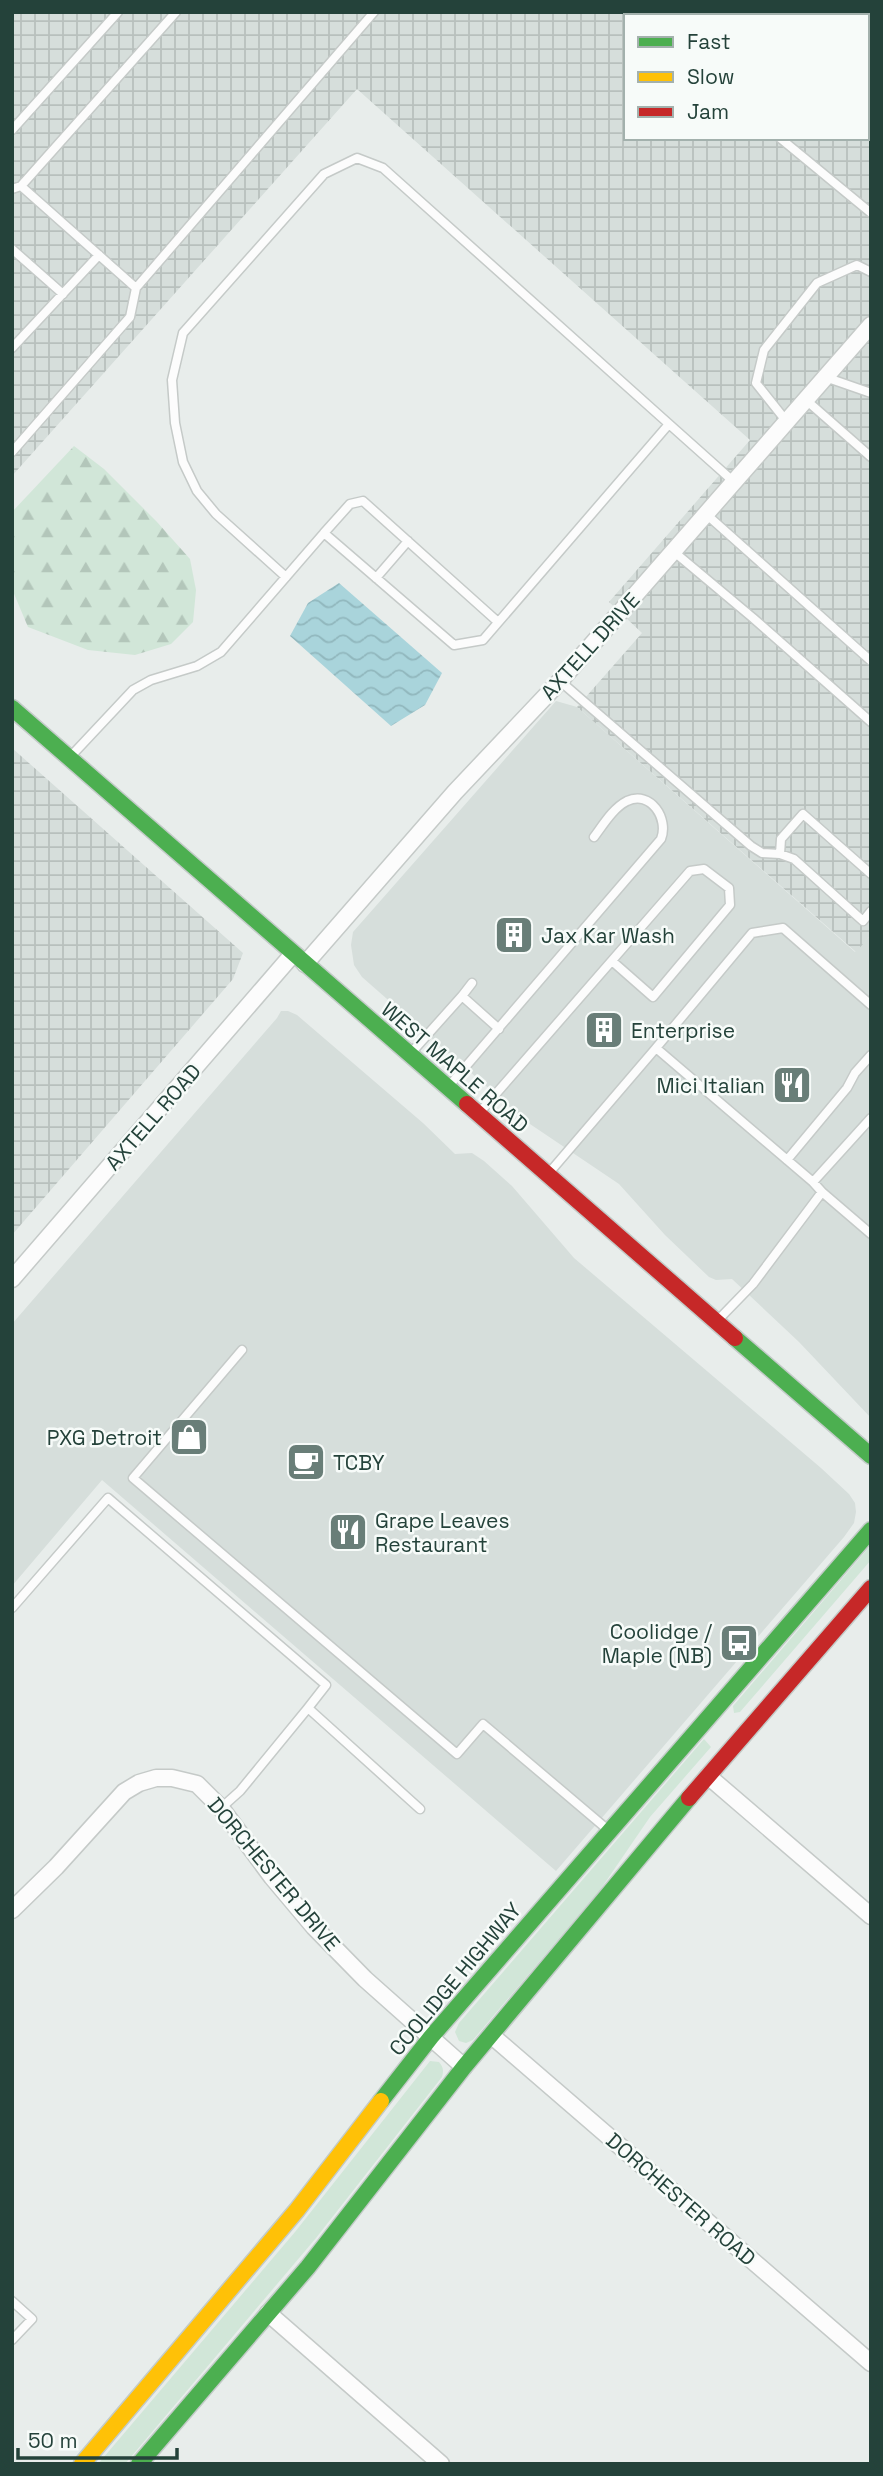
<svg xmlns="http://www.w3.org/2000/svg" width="883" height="2476" font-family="'Space Grotesk',sans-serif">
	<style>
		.built { fill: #d6dedb }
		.industrial { fill: url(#industrial-grid) }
		.grass { fill: #d1e6d8 }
		.forest { fill: url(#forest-firs) }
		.water { fill: url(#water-waves) }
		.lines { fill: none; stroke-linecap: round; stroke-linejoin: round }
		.lane-casing { stroke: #c5cac8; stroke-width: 11 }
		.street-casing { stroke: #c5cac8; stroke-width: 19 }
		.fast-casing { stroke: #c3cbc8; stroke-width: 19 }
		.slow-casing { stroke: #c3cbc8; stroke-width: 19 }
		.jam-casing { stroke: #c3cbc8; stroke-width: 19 }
		.lane { stroke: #fcfcfc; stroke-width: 8 }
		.street { stroke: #fcfcfc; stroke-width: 16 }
		.fast { stroke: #4caf50; stroke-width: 16 }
		.slow { stroke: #ffc107; stroke-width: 16 }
		.jam { stroke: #c62828; stroke-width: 16 }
		.labels { text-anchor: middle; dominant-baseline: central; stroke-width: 5; stroke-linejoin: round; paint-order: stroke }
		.street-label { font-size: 21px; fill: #24423a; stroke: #f7fbf9 }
		.poi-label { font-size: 21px; fill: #24423a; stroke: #f7fbf9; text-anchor: start }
	</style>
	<defs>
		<pattern id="industrial-grid" width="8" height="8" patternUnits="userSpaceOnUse" patternTransform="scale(1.75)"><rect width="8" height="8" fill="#d6dedb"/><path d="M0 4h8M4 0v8" fill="none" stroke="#b8c0bd"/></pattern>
		<pattern id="forest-firs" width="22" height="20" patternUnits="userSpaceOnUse" patternTransform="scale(1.75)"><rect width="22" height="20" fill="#d1e6d8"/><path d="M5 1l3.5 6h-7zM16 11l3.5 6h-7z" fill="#b3c6ba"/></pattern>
		<pattern id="water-waves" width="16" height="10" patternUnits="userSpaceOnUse" patternTransform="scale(1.75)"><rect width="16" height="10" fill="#a9d4db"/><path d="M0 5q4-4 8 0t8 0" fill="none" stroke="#91b7bd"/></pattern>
	</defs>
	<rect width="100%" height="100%" fill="#e8edeb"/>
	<path class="built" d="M 556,701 L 577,707 L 855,952 L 871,935 L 871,1418 L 799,1342 L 732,1279 L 716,1280 L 709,1277 L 665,1235 L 619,1184 L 527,1122 L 362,977 L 354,965 L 351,945 L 353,932 Z
		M 281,1011 L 288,1011 L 297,1015 L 423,1123 L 455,1154 L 472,1153 L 484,1161 L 512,1186 L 574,1258 L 821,1468 L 849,1494 L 855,1503 L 856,1512 L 854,1523 L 844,1537 L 556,1871 L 102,1480 L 12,1586 L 12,1324 L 277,1018 Z"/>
	<path class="industrial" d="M 12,12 L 687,12 L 691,16 L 626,16 L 626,138 L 867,138 L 867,16 L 751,16 L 754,12 L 871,12 L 871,935 L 856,952 L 577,707 L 642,633 L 609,602 L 750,440 L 357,89 L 12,476 Z
		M 12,748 L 243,953 L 233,979 L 12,1235 Z"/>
	<path class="grass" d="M 871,1545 L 871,1560 L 740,1712 L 734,1713 L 733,1706 Z
		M 704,1739 L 711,1747 L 650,1817 L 600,1890 L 473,2040 L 466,2043 L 459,2041 L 455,2032 L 459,2023 Z
		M 430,2061 L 439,2062 C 443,2067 444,2070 442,2077 L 316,2238 L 125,2464 L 98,2464 L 295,2232 Z"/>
	<path class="forest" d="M 74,446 L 104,469 L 157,522 L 190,559 L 196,590 L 193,622 L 171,644 L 135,655 L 88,650 L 28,627 L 12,589 L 12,512 Z"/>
	<path class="water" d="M 339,583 L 442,673 L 425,705 L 391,726 L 290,636 L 308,603 Z"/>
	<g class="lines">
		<g class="lane-casing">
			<path id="lane" d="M 646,12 L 648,16
				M 12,130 L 118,12
				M 780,138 L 871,213
				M 21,186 L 136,288
				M 12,189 L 21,186 L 176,12
				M 12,249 L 63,294
				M 12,348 L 99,255
				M 825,377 L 871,393
				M 806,400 L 871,457
				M 787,422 L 756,383 L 764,350 L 817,283 L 857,265 L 871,272
				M 12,452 L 130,317 L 136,288 L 374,12
				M 706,514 L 871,661
				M 324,533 L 350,504 L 363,501 L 498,622
				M 673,551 L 753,618 L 871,722
				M 286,577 L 216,514 L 197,491 L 183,462 L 175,423 L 172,380 L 183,333 L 324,174 L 357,158 L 383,168 L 669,424
				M 376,578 L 408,541
				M 560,681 L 751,846 L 762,853 L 780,854 L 794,859 L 863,921 L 871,911
				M 72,755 L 133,690 L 151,680 L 197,666 L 221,652 L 324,533 L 454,645 L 483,640 L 669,424 L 734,482
				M 780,854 L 781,839 L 803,814 L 871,874
				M 462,996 L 472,983
				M 656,1048 L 752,933 L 783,928 L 871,1005
				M 411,1053 L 462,996 L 499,1029
				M 449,1086 L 661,839 C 669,819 651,790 627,801 C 613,808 603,825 594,837
				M 480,1112 L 690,871 L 704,869 L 729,888 L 730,905 L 653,997 L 612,961
				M 787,1160 L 847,1088 L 855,1073 L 871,1055
				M 549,1173 L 656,1048 L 813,1182
				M 822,1192 L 871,1234
				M 718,1320 L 753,1284 L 822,1192 L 813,1182 L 871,1118
				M 242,1350 L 133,1478 L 457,1754 L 483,1724 L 607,1829
				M 12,1608 L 108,1498 L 326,1685 L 308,1708 L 420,1809
				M 221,1808 L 240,1791 L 308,1708
				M 12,2301 L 32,2319 L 12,2340"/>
		</g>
		<g class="street-casing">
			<path id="street" d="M 305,964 L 455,792 L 560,681 L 871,325
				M 12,1279 L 293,954
				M 708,1776 L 871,1916
				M 12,1910 L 56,1867 L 124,1792 L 139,1783 L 156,1778 L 172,1778 L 197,1784 L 221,1808 L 272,1877 L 314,1927 L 365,1979 L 464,2067
				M 491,2035 L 871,2363
				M 268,2313 L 441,2464"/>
		</g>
		<g class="fast-casing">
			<path id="fast" d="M 12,708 L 467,1104
				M 735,1338 L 871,1456
				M 381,2101 L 431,2037 L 871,1530
				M 139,2464 L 308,2267 L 464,2067 L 689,1798"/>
		</g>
		<g class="slow-casing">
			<path id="slow" d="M 82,2464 L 297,2210 L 381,2101"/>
		</g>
		<g class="jam-casing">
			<path id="jam" d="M 467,1104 L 735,1338
				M 689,1798 L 871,1588"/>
		</g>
		<use href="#lane" class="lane"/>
		<use href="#street" class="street"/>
		<use href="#fast" class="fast"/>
		<use href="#slow" class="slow"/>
		<use href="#jam" class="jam"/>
	</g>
	<defs>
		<g id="building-square" transform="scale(2.0125)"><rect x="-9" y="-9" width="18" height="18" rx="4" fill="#697e78" stroke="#f7fbf9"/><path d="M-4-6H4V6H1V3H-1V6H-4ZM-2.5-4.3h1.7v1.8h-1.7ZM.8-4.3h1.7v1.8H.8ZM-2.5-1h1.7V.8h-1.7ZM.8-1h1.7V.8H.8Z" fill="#fff"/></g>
		<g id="restaurant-square" transform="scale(2.0125)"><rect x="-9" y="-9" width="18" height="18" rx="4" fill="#697e78" stroke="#f7fbf9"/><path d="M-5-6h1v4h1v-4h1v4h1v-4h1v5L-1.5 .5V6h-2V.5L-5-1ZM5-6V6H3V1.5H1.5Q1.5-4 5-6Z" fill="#fff"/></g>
		<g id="shop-square" transform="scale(2.0125)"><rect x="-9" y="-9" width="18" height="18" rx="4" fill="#697e78" stroke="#f7fbf9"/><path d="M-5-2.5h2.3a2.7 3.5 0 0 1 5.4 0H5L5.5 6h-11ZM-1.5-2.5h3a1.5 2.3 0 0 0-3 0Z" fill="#fff"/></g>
		<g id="cafe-square" transform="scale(2.0125)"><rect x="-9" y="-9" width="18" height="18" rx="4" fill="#697e78" stroke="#f7fbf9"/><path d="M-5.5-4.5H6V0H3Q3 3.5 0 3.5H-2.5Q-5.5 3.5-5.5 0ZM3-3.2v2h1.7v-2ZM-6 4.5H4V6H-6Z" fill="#fff"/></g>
		<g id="bus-square" transform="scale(2.0125)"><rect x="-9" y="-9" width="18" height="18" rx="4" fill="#697e78" stroke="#f7fbf9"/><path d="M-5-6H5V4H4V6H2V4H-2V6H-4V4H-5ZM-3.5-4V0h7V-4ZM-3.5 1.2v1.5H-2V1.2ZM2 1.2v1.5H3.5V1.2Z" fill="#fff"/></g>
	</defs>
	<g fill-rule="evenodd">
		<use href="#building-square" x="514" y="935"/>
		<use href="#building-square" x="604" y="1030"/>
		<use href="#restaurant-square" x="792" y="1085"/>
		<use href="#shop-square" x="189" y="1437"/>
		<use href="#cafe-square" x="306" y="1462"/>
		<use href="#restaurant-square" x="348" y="1532"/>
		<use href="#bus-square" x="739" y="1643"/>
	</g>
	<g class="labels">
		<g class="street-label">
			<text transform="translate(590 646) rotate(-48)">AXTELL DRIVE</text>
			<text transform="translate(455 1067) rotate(41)">WEST MAPLE ROAD</text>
			<text transform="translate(153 1117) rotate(-49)">AXTELL ROAD</text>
			<text transform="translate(274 1874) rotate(50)">DORCHESTER DRIVE</text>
			<text transform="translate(455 1979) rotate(-50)">COOLIDGE HIGHWAY</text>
			<text transform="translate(681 2199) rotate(41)">DORCHESTER ROAD</text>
		</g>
		<g class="poi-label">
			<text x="541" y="935">Jax Kar Wash</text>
			<text x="631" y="1030">Enterprise</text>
			<text x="765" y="1085" text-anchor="end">Mici Italian</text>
			<text x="162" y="1437" text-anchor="end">PXG Detroit</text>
			<text x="333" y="1462">TCBY</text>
			<text x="375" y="1520">Grape Leaves<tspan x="375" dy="24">Restaurant</tspan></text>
			<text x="712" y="1631" text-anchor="end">Coolidge /<tspan x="712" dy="24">Maple (NB)</tspan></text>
		</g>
	</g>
	<rect width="883" height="2476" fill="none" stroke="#24423a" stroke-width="28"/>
	<rect x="624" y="14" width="245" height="126" fill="#f7fbf9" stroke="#a3b1ad" stroke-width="2"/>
	<rect x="638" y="37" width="35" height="10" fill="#4caf50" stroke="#a3b1ad" stroke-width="2"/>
	<text x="687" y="49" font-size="21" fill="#24423a">Fast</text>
	<rect x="638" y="72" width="35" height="10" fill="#ffc107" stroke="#a3b1ad" stroke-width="2"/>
	<text x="687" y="84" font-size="21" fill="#24423a">Slow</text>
	<rect x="638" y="107" width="35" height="10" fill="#c62828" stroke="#a3b1ad" stroke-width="2"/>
	<text x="687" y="119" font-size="21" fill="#24423a">Jam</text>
	<path d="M18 2448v10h159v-10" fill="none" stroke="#24423a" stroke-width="3.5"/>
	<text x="28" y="2448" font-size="21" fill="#24423a" stroke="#f7fbf9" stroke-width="5" paint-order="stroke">50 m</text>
</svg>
